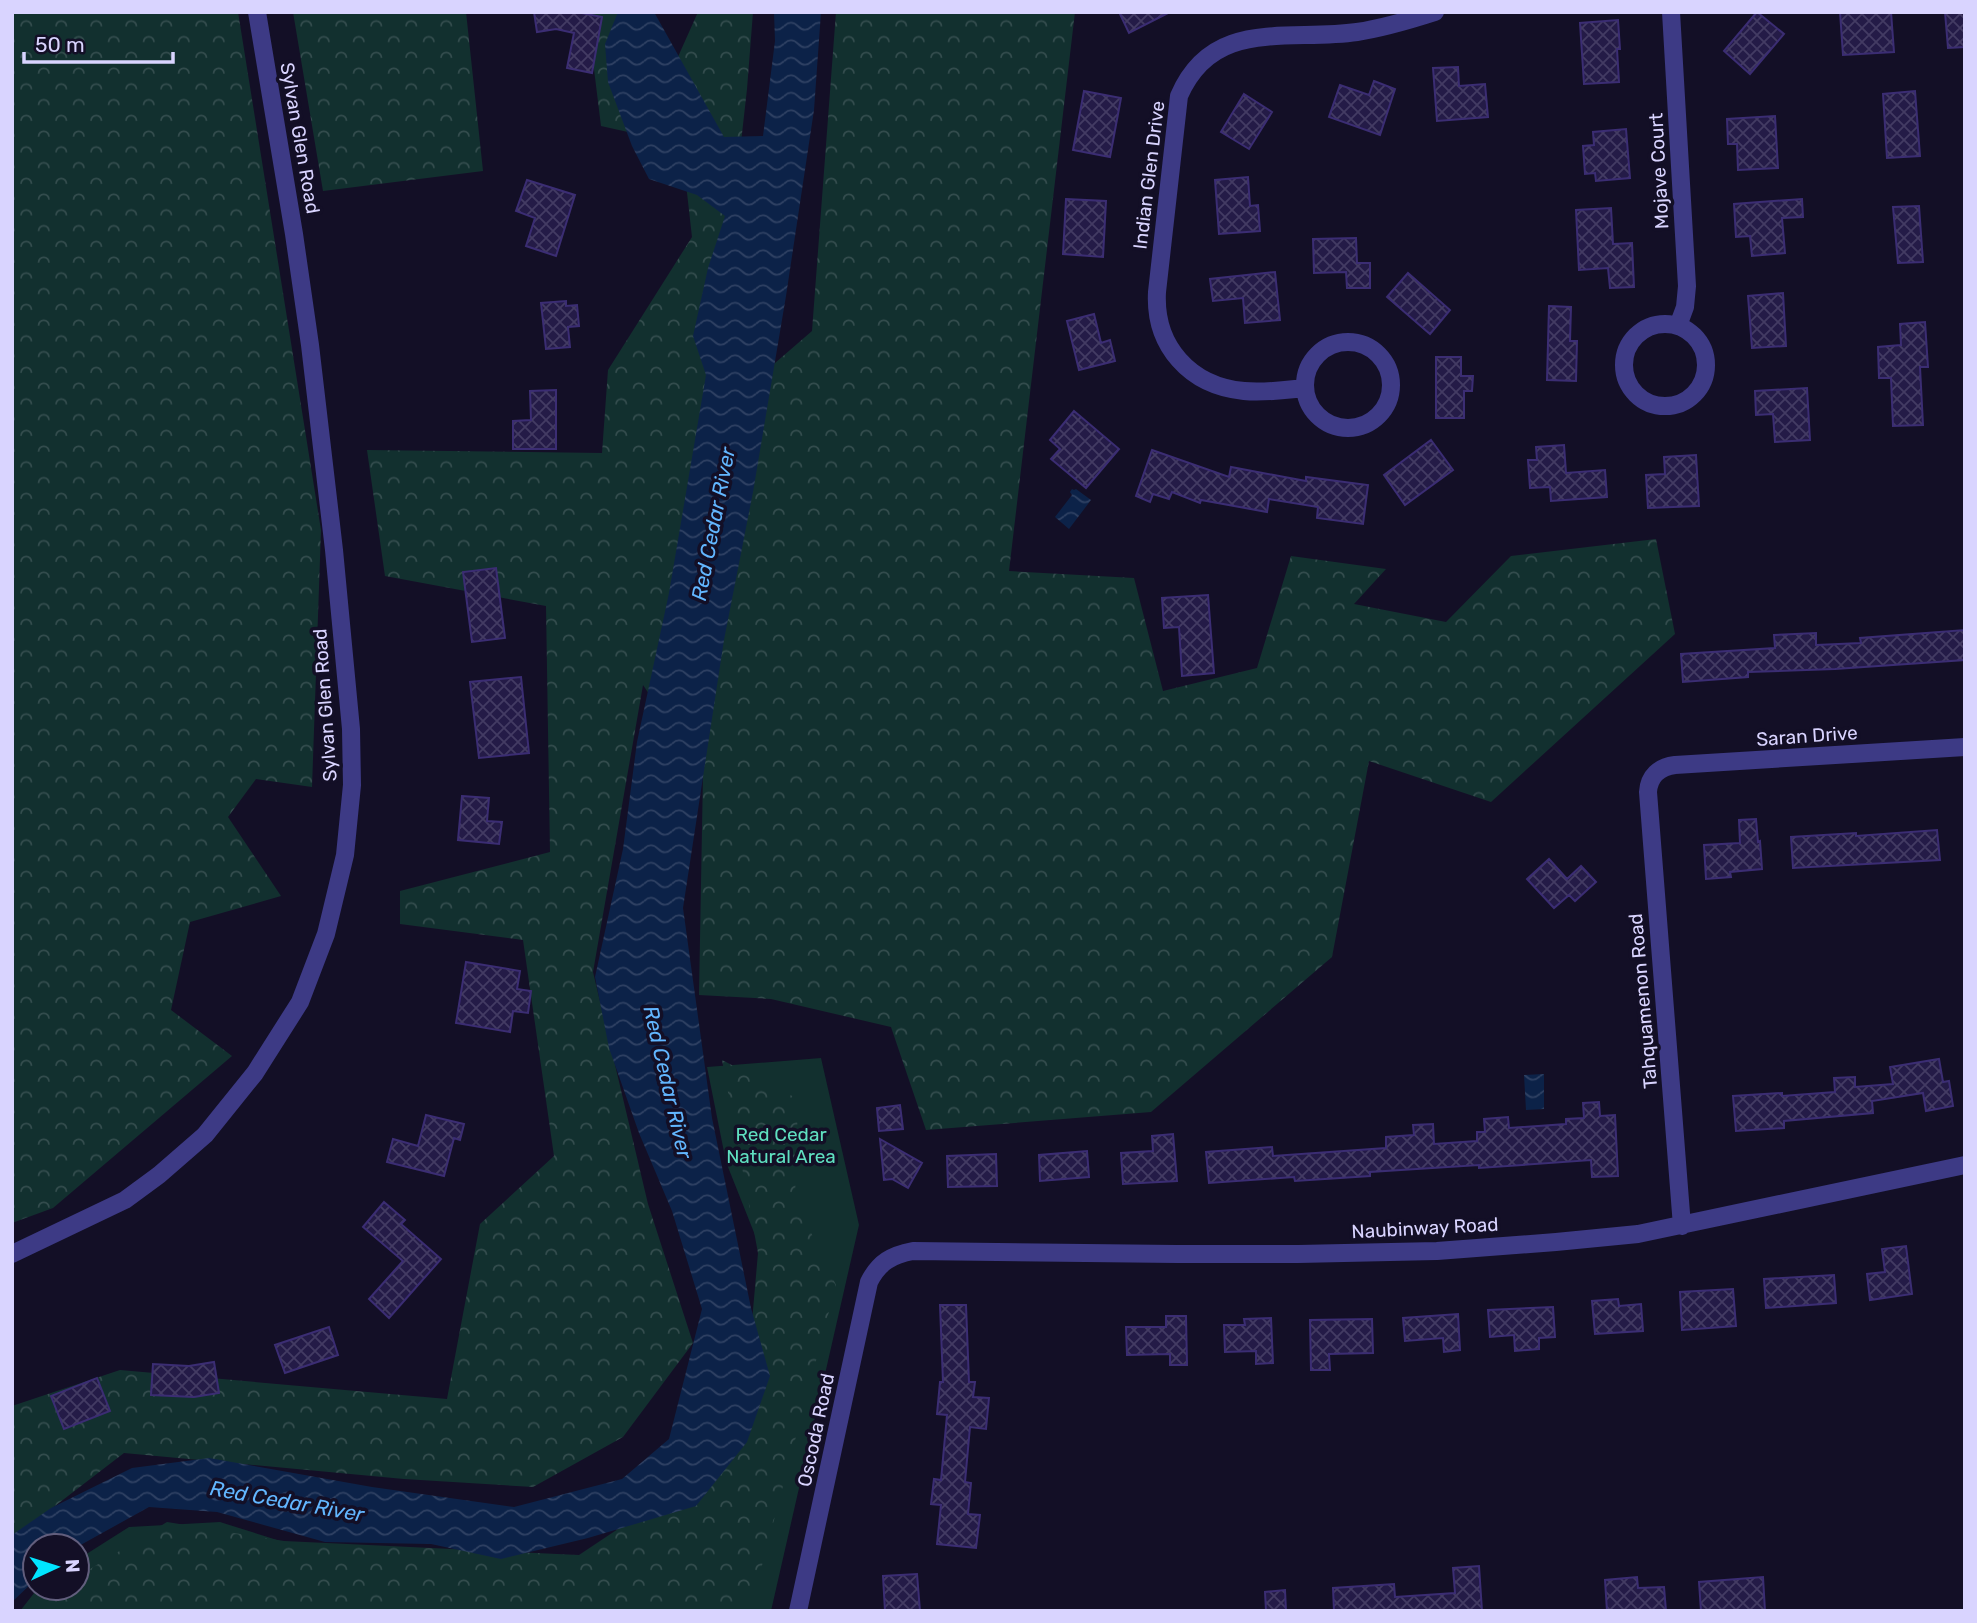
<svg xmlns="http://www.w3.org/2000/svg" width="1977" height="1623" font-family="Rubik,sans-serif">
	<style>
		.green { fill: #12302f }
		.forest { fill: url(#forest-crowns) }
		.water { fill: url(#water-waves) }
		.building { fill: url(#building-cross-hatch); stroke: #3b2d73; stroke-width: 2 }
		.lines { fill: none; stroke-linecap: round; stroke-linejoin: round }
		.minor { stroke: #3d3a85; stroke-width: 18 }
		.labels { text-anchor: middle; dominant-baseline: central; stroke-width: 7; stroke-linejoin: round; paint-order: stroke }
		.street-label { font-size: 19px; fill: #d9d4ff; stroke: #130f26 }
		.park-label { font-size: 19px; fill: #5fe0c0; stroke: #130f26 }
		.water-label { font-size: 21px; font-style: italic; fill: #62b6ff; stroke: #130f26 }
	</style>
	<defs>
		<pattern id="forest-crowns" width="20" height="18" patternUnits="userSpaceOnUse" patternTransform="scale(1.75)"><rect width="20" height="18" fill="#12302f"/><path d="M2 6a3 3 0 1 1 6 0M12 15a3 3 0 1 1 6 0" fill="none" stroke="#344d4e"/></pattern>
		<pattern id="water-waves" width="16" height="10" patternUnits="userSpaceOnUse" patternTransform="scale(1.75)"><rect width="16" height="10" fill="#0c2248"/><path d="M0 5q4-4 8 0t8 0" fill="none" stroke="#2f4163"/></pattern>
		<pattern id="building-cross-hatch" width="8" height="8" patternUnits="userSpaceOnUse" patternTransform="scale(1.75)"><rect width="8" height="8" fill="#241b47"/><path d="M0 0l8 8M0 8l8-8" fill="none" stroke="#433b63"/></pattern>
	</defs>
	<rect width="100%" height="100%" fill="#130f26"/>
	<path class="green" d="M 821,1058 L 859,1225 L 771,1611 L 20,1611 L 38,1588 L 77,1588 L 77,1560 L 129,1527 L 220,1522 L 369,1569 L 662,1554 L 774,1283 L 726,1162 L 707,1067 Z"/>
	<path class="forest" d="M 12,12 L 238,12 L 321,530 L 312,787 L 256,779 L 228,817 L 281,896 L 190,922 L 171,1010 L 232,1056 L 53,1208 L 12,1223 Z
		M 293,12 L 466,12 L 483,171 L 323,191 Z
		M 587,12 L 624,12 L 628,132 L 601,126 Z
		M 698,12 L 753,12 L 747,89 L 710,419 L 812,331 L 836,12 L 1075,12 L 1009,571 L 1134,578 L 1163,691 L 1257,668 L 1291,556 L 1386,569 L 1354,604 L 1446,622 L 1511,556 L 1656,539 L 1675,634 L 1491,802 L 1369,761 L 1332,957 L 1151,1112 L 926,1130 L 891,1027 L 771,999 L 699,995 L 703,774 L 643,685 L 593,972 L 648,1204 L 693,1343 L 623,1437 L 533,1487 L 404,1479 L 124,1453 L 12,1539 L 12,1406 L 120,1370 L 447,1399 L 480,1224 L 554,1156 L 523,940 L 400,924 L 400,891 L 550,852 L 546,606 L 385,576 L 367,450 L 602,453 L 608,370 L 692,237 L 673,68 Z
		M 722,1060 L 798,1099 L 795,1199 L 836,1285 L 750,1611 L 21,1611 L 59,1588 L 77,1588 L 77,1577 L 167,1522 L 284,1541 L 579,1555 L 741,1447 L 758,1253 Z"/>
	<path class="water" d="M 618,12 L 654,12 L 724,137 L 763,136 L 775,41 L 774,12 L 821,12 L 814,110 L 786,296 L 753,492 L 724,640 L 683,908 L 712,1118 L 751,1308 L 770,1376 L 747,1442 L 696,1506 L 588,1538 L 501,1559 L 431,1544 L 325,1542 L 217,1512 L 149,1507 L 77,1547 L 77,1546 L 35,1546 L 35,1580 L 12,1602 L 12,1535 L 51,1508 L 132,1468 L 209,1458 L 372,1487 L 514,1507 L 622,1479 L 669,1439 L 702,1309 L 672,1211 L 639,1133 L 609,1048 L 595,977 L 623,849 L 637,742 L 669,593 L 706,375 L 693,336 L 708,268 L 725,216 L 697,195 L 649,179 L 632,146 L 608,82 L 605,44 Z
		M 1072,489 L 1074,490 L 1076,489 L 1091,500 L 1069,529 L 1055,517 L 1072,495 L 1070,492 Z
		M 1544,1074 L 1544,1109 L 1526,1110 L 1524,1075 Z"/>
	<path class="building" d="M 534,12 L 577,12 L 602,17 L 592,73 L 567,68 L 574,33 L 556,29 L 537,32 Z
		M 1119,12 L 1170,12 L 1129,33 Z
		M 1757,12 L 1784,34 L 1750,74 L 1724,51 Z
		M 1840,12 L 1891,12 L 1894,52 L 1843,55 Z
		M 1945,12 L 1965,12 L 1965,47 L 1948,48 Z
		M 1618,20 L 1620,49 L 1617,49 L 1619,82 L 1584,84 L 1580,23 Z
		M 1458,67 L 1459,86 L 1485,84 L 1488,117 L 1437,121 L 1433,68 Z
		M 1374,81 L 1395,89 L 1380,135 L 1329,117 L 1340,85 L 1369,95 Z
		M 1084,91 L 1121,98 L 1110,157 L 1073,150 Z
		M 1915,91 L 1920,156 L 1887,158 L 1883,94 Z
		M 1244,94 L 1272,112 L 1249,149 L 1221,132 Z
		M 1775,116 L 1778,168 L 1738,170 L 1737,144 L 1728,144 L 1727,119 Z
		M 1626,129 L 1630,178 L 1596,181 L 1595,173 L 1585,174 L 1583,146 L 1594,145 L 1593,132 Z
		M 1248,177 L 1250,206 L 1258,205 L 1260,231 L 1219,234 L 1215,180 Z
		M 527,180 L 575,195 L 556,256 L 526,246 L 535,218 L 516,211 Z
		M 1066,199 L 1106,201 L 1103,257 L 1063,254 Z
		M 1802,199 L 1803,217 L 1782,218 L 1785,253 L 1752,256 L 1750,236 L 1736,237 L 1734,204 Z
		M 1919,206 L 1923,262 L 1898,263 L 1893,207 Z
		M 1611,208 L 1613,244 L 1632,243 L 1634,287 L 1610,288 L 1608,268 L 1579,270 L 1576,210 Z
		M 1356,238 L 1357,263 L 1370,263 L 1370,288 L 1347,288 L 1346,272 L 1314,273 L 1313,239 Z
		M 1275,272 L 1280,320 L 1245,323 L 1243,298 L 1213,301 L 1210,279 Z
		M 1408,273 L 1450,310 L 1430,334 L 1387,297 Z
		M 1783,293 L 1786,346 L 1752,348 L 1748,296 Z
		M 566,301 L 566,306 L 577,305 L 579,326 L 568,327 L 570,347 L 546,349 L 541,303 Z
		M 1549,306 L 1571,307 L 1570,341 L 1577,341 L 1576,381 L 1547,380 Z
		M 1094,314 L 1101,343 L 1110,340 L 1115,361 L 1079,370 L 1067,321 Z
		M 1925,322 L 1928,367 L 1920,367 L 1923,425 L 1893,426 L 1891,378 L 1879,378 L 1878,347 L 1901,345 L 1900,324 Z
		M 1436,357 L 1461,357 L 1461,376 L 1473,376 L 1472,391 L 1464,391 L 1464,418 L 1436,418 Z
		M 1807,388 L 1810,440 L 1775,442 L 1773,414 L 1756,415 L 1755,391 Z
		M 556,390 L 556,449 L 513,449 L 513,421 L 531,420 L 530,391 Z
		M 1074,411 L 1119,449 L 1086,488 L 1051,459 L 1060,449 L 1050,440 Z
		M 1431,440 L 1453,470 L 1405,505 L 1384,475 Z
		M 1564,445 L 1566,473 L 1605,470 L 1607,497 L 1551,501 L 1550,487 L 1530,488 L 1528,460 L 1537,460 L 1536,447 Z
		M 1152,450 L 1229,477 L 1231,467 L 1306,481 L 1306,477 L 1368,485 L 1363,524 L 1317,518 L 1318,507 L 1269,499 L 1267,512 L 1201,500 L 1200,503 L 1172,492 L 1169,499 L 1153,494 L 1150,502 L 1136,496 Z
		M 1696,455 L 1699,506 L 1648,508 L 1646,475 L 1665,474 L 1664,457 Z
		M 496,568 L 505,638 L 472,642 L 463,572 Z
		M 1208,595 L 1214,673 L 1182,676 L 1179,627 L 1164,628 L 1162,598 Z
		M 1965,630 L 1965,660 L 1835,669 L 1748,672 L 1748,677 L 1683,682 L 1681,654 L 1775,648 L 1774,635 L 1816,633 L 1816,645 L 1861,643 L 1860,638 Z
		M 521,677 L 529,753 L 479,758 L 470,682 Z
		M 462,796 L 489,798 L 487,821 L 502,822 L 499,844 L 458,840 Z
		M 1756,819 L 1758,842 L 1760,841 L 1762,869 L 1730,872 L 1731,877 L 1706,879 L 1704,845 L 1740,843 L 1739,820 Z
		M 1937,830 L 1940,860 L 1793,868 L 1791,837 L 1856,833 L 1856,836 Z
		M 1549,859 L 1567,879 L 1581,866 L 1596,882 L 1575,901 L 1569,895 L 1554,908 L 1527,879 Z
		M 466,962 L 520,971 L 517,989 L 531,991 L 528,1013 L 513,1011 L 510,1032 L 456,1023 Z
		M 1939,1059 L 1943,1082 L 1949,1081 L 1953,1106 L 1926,1111 L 1923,1093 L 1872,1101 L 1873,1113 L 1784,1121 L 1784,1128 L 1736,1131 L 1733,1096 L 1782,1093 L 1782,1096 L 1835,1092 L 1834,1078 L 1855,1077 L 1855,1087 L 1893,1084 L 1890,1067 Z
		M 1599,1102 L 1600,1116 L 1615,1115 L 1618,1176 L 1592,1177 L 1591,1160 L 1479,1168 L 1479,1165 L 1370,1172 L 1370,1176 L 1295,1181 L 1294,1177 L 1209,1183 L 1206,1152 L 1272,1147 L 1273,1156 L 1386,1148 L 1386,1137 L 1414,1135 L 1413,1125 L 1433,1124 L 1434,1144 L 1477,1141 L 1477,1132 L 1485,1132 L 1484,1119 L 1508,1117 L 1509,1128 L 1566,1124 L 1566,1119 L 1584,1118 L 1583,1103 Z
		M 900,1105 L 903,1129 L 879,1131 L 877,1108 Z
		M 426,1115 L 464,1124 L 460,1140 L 454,1138 L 444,1176 L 387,1162 L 393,1139 L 418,1146 Z
		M 1173,1134 L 1177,1181 L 1123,1184 L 1121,1153 L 1153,1151 L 1152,1136 Z
		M 880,1139 L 922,1163 L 908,1188 L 892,1179 L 884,1180 Z
		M 1087,1151 L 1089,1177 L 1040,1181 L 1039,1155 Z
		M 996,1154 L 997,1186 L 948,1187 L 947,1156 Z
		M 384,1202 L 405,1220 L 401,1224 L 441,1259 L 389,1318 L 369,1299 L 403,1261 L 363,1227 Z
		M 1906,1246 L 1912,1294 L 1870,1300 L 1867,1274 L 1885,1272 L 1882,1249 Z
		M 1834,1275 L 1836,1303 L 1766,1308 L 1764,1279 Z
		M 1733,1289 L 1736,1326 L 1682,1330 L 1680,1292 Z
		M 1618,1299 L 1619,1306 L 1641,1304 L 1643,1331 L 1595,1334 L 1592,1301 Z
		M 940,1305 L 966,1305 L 969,1382 L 975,1382 L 973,1397 L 989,1398 L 986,1429 L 970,1427 L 965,1482 L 971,1483 L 968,1514 L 980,1515 L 976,1548 L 937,1544 L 941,1505 L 931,1504 L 934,1479 L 941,1480 L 947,1415 L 937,1414 L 940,1382 L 943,1382 Z
		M 1553,1307 L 1555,1337 L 1539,1338 L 1539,1349 L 1515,1351 L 1514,1335 L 1490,1337 L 1488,1310 Z
		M 1458,1314 L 1460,1350 L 1444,1352 L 1443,1338 L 1405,1341 L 1403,1318 Z
		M 1166,1316 L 1186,1316 L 1187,1365 L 1170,1365 L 1170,1354 L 1127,1355 L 1126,1327 L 1166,1327 Z
		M 1271,1318 L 1273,1363 L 1256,1364 L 1256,1351 L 1225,1352 L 1224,1325 L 1245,1325 L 1244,1319 Z
		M 1372,1319 L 1373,1353 L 1329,1354 L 1330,1370 L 1311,1370 L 1310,1320 Z
		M 329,1327 L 338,1355 L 285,1373 L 275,1345 Z
		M 214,1362 L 219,1393 L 194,1397 L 151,1395 L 153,1364 L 189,1366 Z
		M 97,1378 L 110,1411 L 64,1429 L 51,1396 Z
		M 1479,1566 L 1482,1611 L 1334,1611 L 1333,1588 L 1394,1584 L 1395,1597 L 1455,1593 L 1453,1568 Z
		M 917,1574 L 920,1611 L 885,1611 L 883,1576 Z
		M 1637,1577 L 1638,1588 L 1664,1587 L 1666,1611 L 1607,1611 L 1605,1580 Z
		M 1763,1577 L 1765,1611 L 1701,1611 L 1699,1582 Z
		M 1285,1590 L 1286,1611 L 1266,1611 L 1265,1592 Z"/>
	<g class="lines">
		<path class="minor" d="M 1671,12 L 1687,286 L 1685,307 L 1678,326
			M1624 365a41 41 0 1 1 82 0a41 41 0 1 1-82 0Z
			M1305 385a43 43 0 1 1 86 0a43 43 0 1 1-86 0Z
			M 1305,388 C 1285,390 1265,393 1244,391 C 1190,386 1154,346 1157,292 L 1179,96 C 1213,17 1288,42 1357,32 C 1384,28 1410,20 1435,12
			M 1682,1226 L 1648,792 C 1649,776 1659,767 1675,765 L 1965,747
			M 12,1254 L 125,1200 L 159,1175 L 205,1135 L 255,1073 L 300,1002 L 326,934 L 345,855 L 352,785 L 351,729 L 334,550 L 310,345 L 294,234 L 257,12
			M 798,1611 L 869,1282 C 879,1262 892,1255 913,1251 L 1177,1254 L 1298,1254 L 1437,1251 L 1556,1242 L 1638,1234 L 1965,1165"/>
	</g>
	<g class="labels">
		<g class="street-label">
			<text transform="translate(300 138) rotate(80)">Sylvan Glen Road</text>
			<text transform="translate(1659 171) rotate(-93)">Mojave Court</text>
			<text transform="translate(1149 175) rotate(-83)">Indian Glen Drive</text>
			<text transform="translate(325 705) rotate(-94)">Sylvan Glen Road</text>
			<text transform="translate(1807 736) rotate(-4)">Saran Drive</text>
			<text transform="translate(1643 1001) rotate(-95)">Tahquamenon Road</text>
			<text transform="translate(1425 1228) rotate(-3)">Naubinway Road</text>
			<text transform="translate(816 1430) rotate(-78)">Oscoda Road</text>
		</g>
		<g class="park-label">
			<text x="781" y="1134">Red Cedar<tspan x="781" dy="22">Natural Area</tspan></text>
		</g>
		<g class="water-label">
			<text transform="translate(713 524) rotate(-79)">Red Cedar River</text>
			<text transform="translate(668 1082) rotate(77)">Red Cedar River</text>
			<text transform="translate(287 1501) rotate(10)">Red Cedar River</text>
		</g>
	</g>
	<rect width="1977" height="1623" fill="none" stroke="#d9d4ff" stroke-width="28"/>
	<g transform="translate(56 1567) rotate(86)"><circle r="33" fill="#130f26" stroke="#625e7d" stroke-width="2"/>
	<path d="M0-5L12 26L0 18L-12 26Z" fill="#00e5ff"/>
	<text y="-10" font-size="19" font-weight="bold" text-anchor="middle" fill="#d9d4ff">N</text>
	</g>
	<path d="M24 52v10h149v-10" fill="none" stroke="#d9d4ff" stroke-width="3.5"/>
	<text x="35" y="52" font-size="21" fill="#d9d4ff" stroke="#130f26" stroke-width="5" paint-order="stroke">50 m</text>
</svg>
